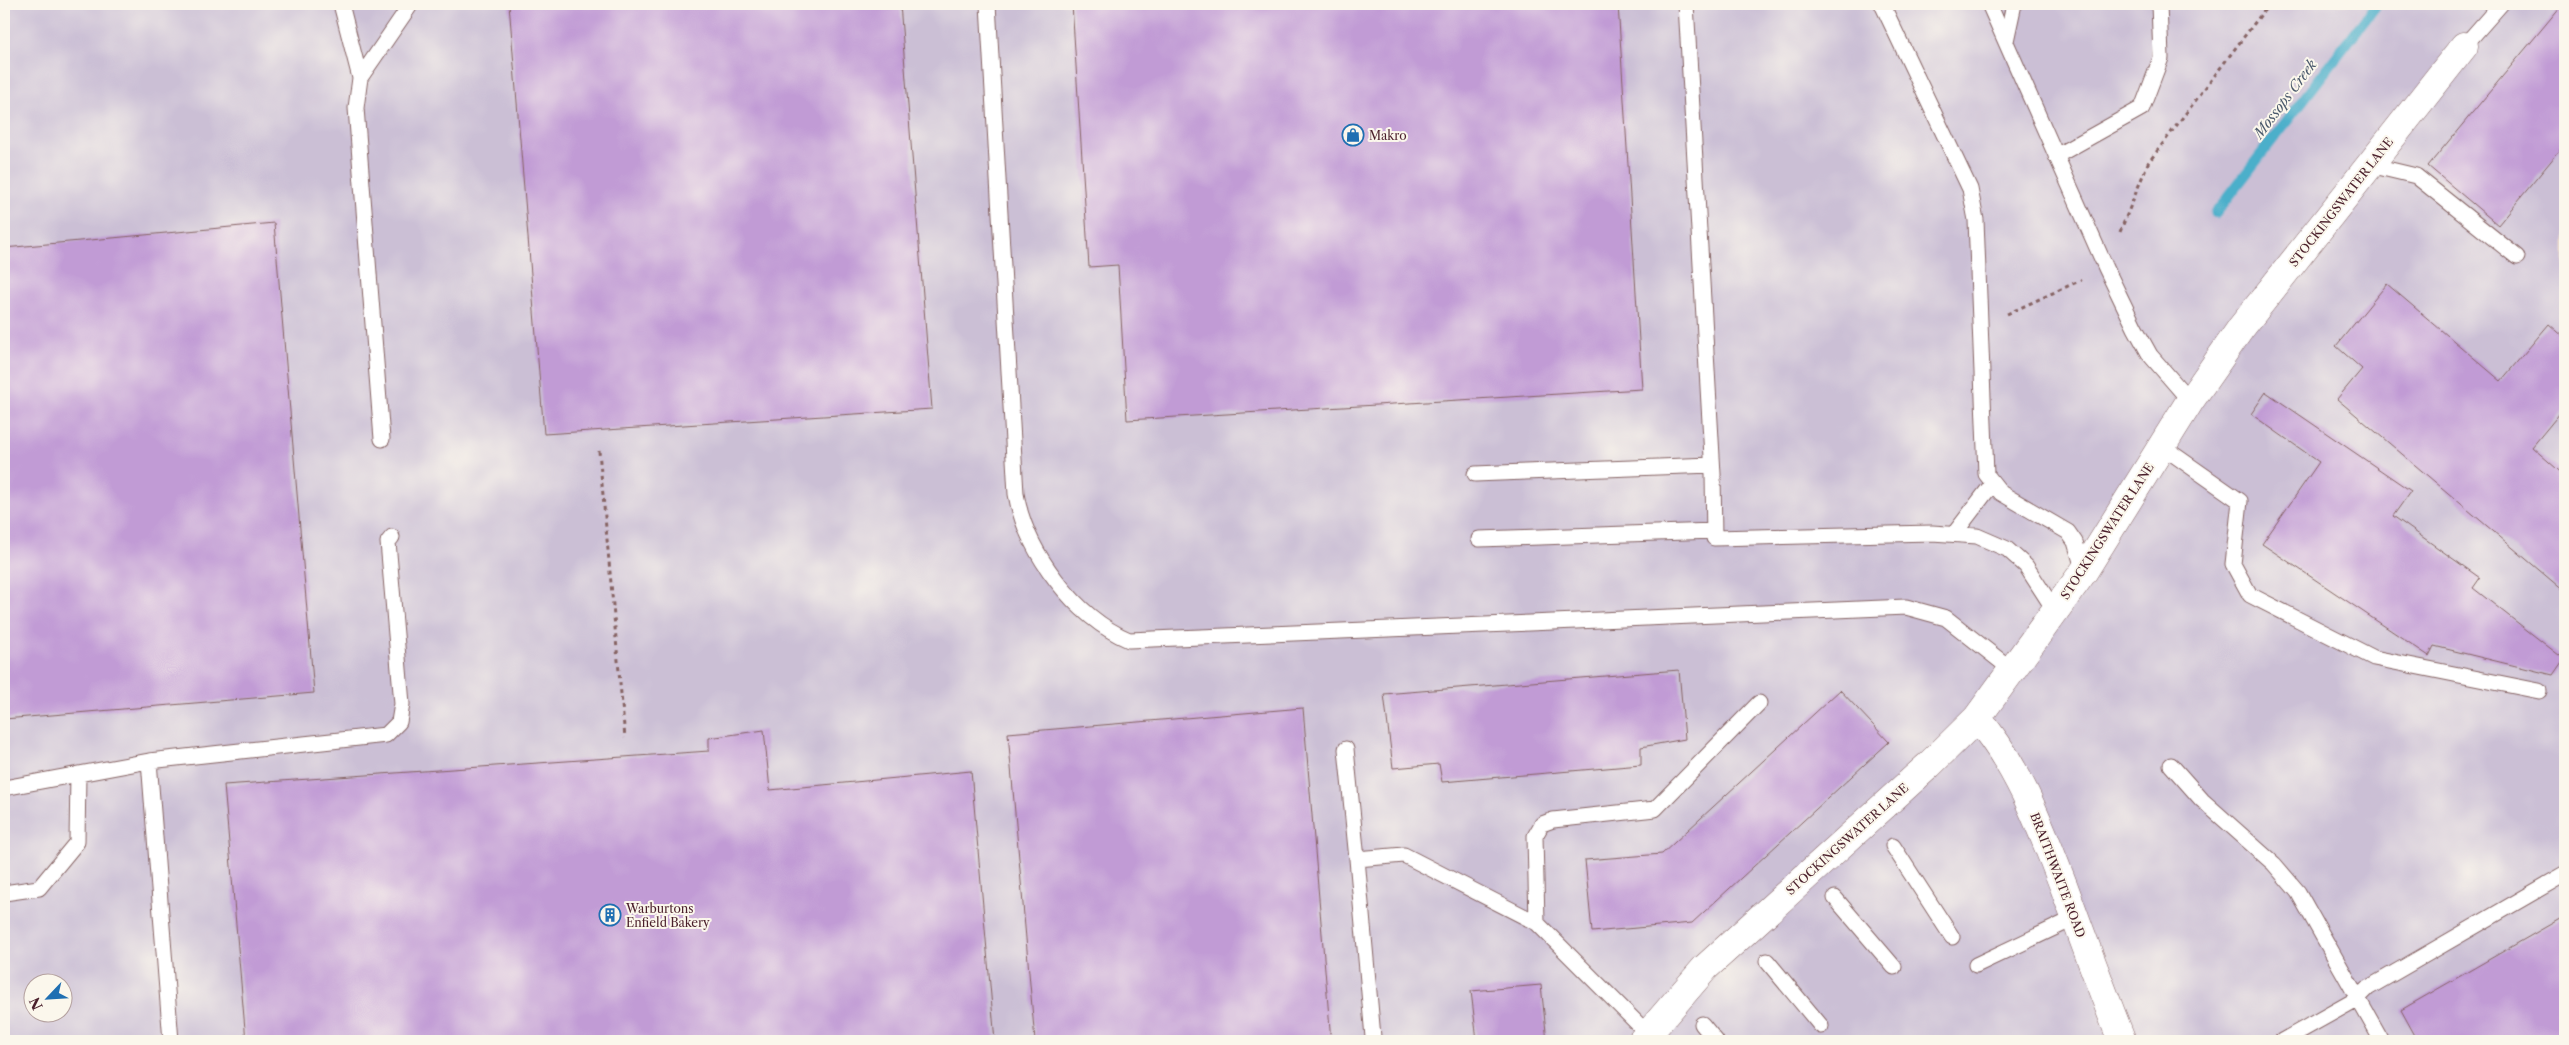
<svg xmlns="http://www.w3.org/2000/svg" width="2569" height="1045" font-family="'Libre Caslon Text',serif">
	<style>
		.industrial { fill: #cbbfd5; fill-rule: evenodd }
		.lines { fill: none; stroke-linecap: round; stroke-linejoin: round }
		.stream { stroke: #4bafca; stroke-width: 11 }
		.building { fill: #c19bd5 }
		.service-casing { stroke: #866464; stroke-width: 17 }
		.minor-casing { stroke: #866464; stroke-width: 29 }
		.path { stroke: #866464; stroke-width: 3; stroke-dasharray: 4 4; stroke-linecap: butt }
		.service { stroke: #fff; stroke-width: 15 }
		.minor { stroke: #fff; stroke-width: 28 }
		.labels { text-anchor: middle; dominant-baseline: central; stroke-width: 4; stroke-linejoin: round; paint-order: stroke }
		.poi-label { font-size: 12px; fill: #4a1f2b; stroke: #fbf7ec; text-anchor: start }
		.street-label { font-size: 12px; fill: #4a1f2b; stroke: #fbf7ec }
		.water-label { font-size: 14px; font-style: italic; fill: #4a596b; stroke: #fbf7ec }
	</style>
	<rect width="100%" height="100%" fill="#fbf7ec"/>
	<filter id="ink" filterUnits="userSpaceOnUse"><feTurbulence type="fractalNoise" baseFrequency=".02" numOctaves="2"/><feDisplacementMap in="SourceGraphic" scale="10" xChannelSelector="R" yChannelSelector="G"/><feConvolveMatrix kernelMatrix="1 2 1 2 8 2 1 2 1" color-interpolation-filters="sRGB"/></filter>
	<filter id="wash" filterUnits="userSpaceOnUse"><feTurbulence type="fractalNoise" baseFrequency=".0096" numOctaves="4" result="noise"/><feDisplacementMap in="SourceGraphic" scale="20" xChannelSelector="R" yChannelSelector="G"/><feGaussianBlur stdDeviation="1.12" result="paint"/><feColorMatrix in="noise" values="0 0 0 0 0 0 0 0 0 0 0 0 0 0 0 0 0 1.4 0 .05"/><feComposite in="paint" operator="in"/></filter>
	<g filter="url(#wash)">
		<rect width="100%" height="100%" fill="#f6e5cd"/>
		<path class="industrial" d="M 4,4 L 2565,4 L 2565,1041 L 4,1041 ZM 32,982 L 62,982 L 62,1012 L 32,1012 Z"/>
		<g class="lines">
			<path class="stream" d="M 2216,213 L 2377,4"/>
		</g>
		<g id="blocks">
			<path class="building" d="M 509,4 L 900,4 L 932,409 L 544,434 Z
				M 1072,4 L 1618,4 L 1642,389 L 1127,420 L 1118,265 L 1089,267 Z
				M 2561,6 L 2565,10 L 2565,144 L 2498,225 L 2428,166 Z
				M 274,223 L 314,693 L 4,719 L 4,248 Z
				M 2387,284 L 2501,381 L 2549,324 L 2565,338 L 2565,407 L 2532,447 L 2565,476 L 2565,592 L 2337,399 L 2362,369 L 2336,346 Z
				M 2266,392 L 2411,491 L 2393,516 L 2480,578 L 2473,588 L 2564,659 L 2553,675 L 2434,646 L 2429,656 L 2262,544 L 2319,462 L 2251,414 Z
				M 1679,670 L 1685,739 L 1641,747 L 1641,765 L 1442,782 L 1439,764 L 1393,768 L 1384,694 Z
				M 1840,690 L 1889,742 L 1692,923 L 1592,932 L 1585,860 L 1662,854 Z
				M 1303,708 L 1331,1041 L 1035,1041 L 1008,733 Z
				M 764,730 L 770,790 L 971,771 L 995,1041 L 246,1041 L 224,785 L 709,751 L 709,738 Z
				M 2565,916 L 2565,1041 L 2418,1041 L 2401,1010 Z
				M 1541,985 L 1547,1041 L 1477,1041 L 1471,991 Z"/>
		</g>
	</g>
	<g filter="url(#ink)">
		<use href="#blocks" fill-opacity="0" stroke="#866464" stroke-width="1"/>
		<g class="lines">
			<g class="service-casing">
				<path id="service" d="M 341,4 L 360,78
					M 988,4 L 1016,494 C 1026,552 1075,617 1129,640 L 1906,607 L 1946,618 L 2012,670
					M 1686,4 L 1713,474 L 1714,538 L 1932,533 L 1977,536 L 2007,549 L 2026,566 L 2055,611
					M 1882,4 L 1970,189 L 1976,220 L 1986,474 L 2001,493 L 2068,532 L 2075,542 L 2084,571
					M 1989,4 L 2106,268 L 2135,328 L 2150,355 L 2190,401
					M 2006,41 L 2014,4
					M 2464,46 L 2501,4
					M 2056,156 L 2142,108 L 2161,58 L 2159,4
					M 2370,165 L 2416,176 L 2517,257
					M 382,439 L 356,108 L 360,78 L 411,4
					M 2163,447 L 2240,501 L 2233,564 L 2250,595 L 2374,658 L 2539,691
					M 1475,474 L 1712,465
					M 1954,534 L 1993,483
					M 1479,539 L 1714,531
					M 1346,749 L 1357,859
					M 149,761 L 171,1041
					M 2171,765 L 2202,800 L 2274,864 L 2298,892 L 2382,1041
					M 4,788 L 149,761 L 386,735 L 399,722 L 402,704 L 388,542 L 392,537
					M 1893,846 L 1952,937
					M 4,893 L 39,888 L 77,842 L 78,774
					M 1835,898 L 1894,967
					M 1767,961 L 1821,1026
					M 1976,965 L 2075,918
					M 1702,1024 L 1716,1041
					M 1648,1034 L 1537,923 L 1535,836 L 1542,824 L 1553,820 L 1655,809 L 1759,703
					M 1373,1037 L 1357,859 L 1404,855 L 1537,923
					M 2282,1041 L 2357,999 L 2368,988 L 2565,874"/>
			</g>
			<g class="minor-casing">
				<path id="minor" d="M 1977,718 C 2019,767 2041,828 2064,887 C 2083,939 2102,990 2122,1041
					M 1642,1041 L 1705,968 L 1929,765 L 1977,718 L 2084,571 L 2190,401 L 2241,328 L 2464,46"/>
			</g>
			<path class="path" d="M 2120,232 L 2148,163 L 2269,4
				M 2007,314 L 2081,280
				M 599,451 L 625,738"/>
			<use href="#service" class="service"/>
			<use href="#minor" class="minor"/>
		</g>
	</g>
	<defs>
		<g id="shop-ring" transform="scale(1.125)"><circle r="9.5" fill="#fbf7ec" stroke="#1f6fb2" stroke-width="1.5"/><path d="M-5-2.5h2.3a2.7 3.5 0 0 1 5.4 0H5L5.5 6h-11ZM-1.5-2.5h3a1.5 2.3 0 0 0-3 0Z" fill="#1f6fb2"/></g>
		<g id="building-ring" transform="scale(1.125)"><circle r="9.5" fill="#fbf7ec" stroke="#1f6fb2" stroke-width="1.5"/><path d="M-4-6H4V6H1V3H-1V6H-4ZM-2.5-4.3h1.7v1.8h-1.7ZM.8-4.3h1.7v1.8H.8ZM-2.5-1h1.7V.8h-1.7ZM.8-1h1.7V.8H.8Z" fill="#1f6fb2"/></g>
	</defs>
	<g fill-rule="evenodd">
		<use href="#shop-ring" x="1353" y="135"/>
		<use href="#building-ring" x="610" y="915"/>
	</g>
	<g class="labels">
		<g class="poi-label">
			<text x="1369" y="135">Makro</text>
			<text x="626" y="908">Warburtons<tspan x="626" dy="14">Enfield Bakery</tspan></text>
		</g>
		<g class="street-label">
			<text transform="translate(2341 202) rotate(-52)">STOCKINGSWATER LANE</text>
			<text transform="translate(2107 531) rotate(-57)">STOCKINGSWATER LANE</text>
			<text transform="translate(1847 839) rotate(-42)">STOCKINGSWATER LANE</text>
			<text transform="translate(2058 875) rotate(69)">BRAITHWAITE ROAD</text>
		</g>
		<g class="water-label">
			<text transform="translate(2285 99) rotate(-53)">Mossops Creek</text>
		</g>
	</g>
	<rect width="2569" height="1045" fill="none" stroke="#fbf7ec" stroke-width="20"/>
	<g transform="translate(48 998) rotate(245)"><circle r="24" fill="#fbf7ec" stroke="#b4a19f"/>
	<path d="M0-4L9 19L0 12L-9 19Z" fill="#1f6fb2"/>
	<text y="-8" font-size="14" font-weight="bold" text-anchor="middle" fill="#4a1f2b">N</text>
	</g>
</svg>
